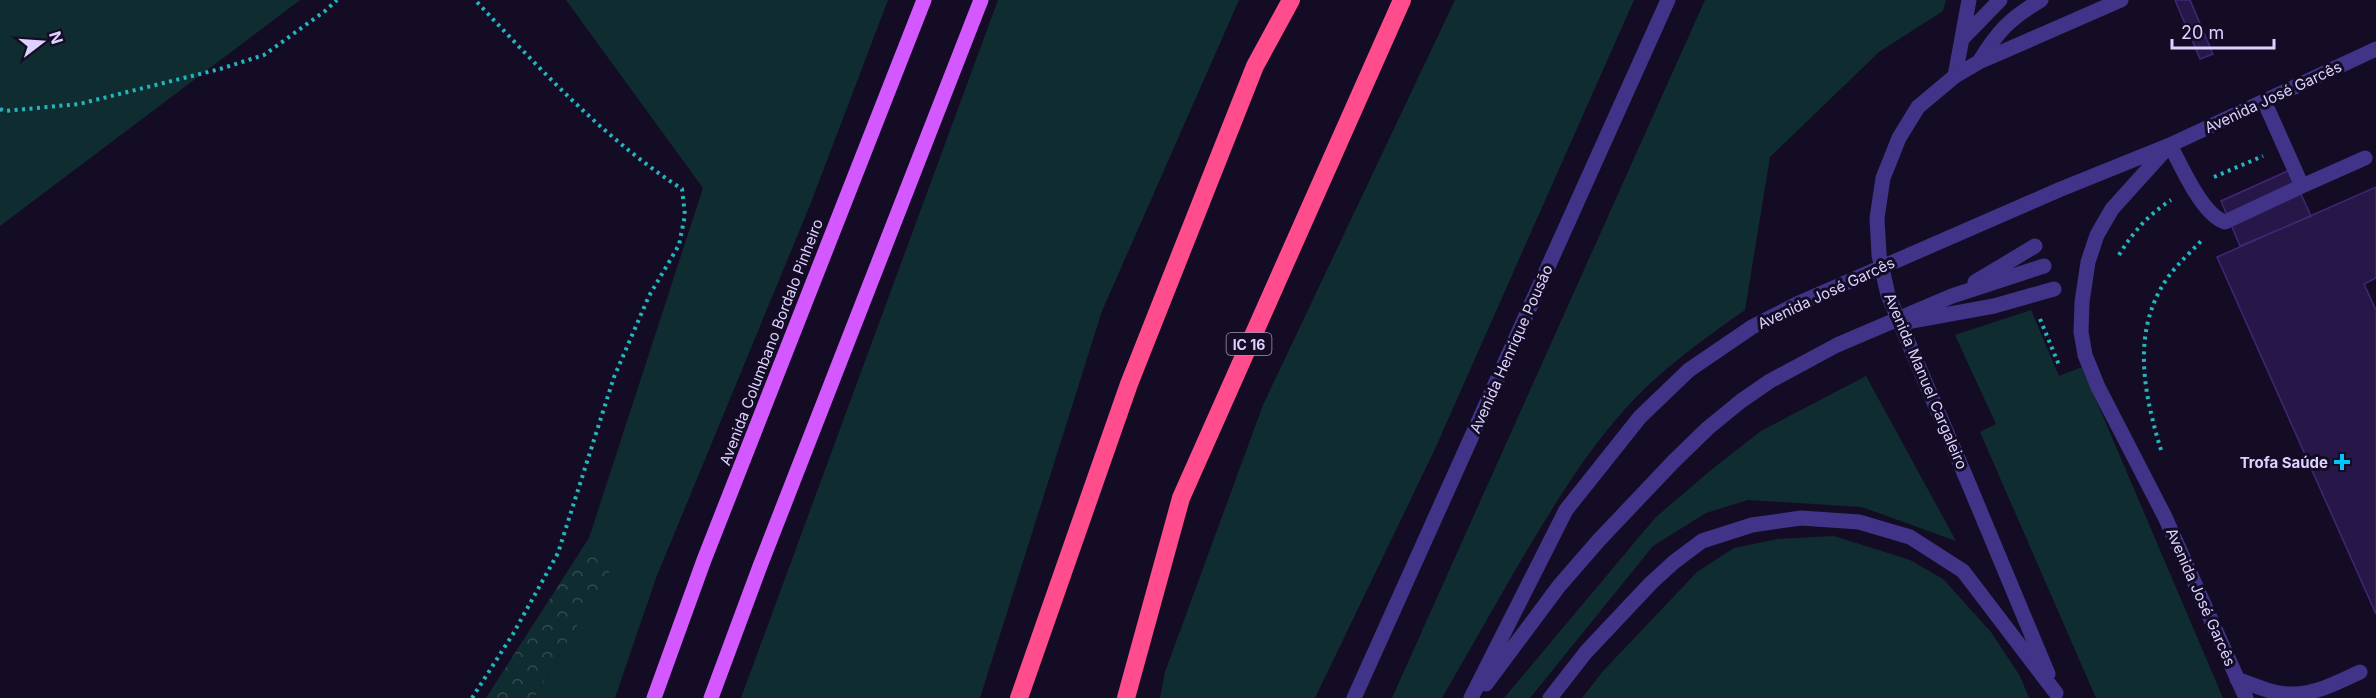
<svg xmlns="http://www.w3.org/2000/svg" width="2376" height="698" font-family="Inter,sans-serif">
	<style>
		.green { fill: #0f2d30 }
		.forest { fill: url(#forest-crowns) }
		.building { fill: #271748; stroke: #402776; stroke-width: 1.5 }
		.lines { fill: none; stroke-linecap: round; stroke-linejoin: round }
		.path { stroke: #24b6bf; stroke-width: 4; stroke-dasharray: 3 4.5; stroke-linecap: butt }
		.minor { stroke: #413488; stroke-width: 15 }
		.major { stroke: #d458ff; stroke-width: 15 }
		.highway { stroke: #ff4c8c; stroke-width: 18 }
		.minor-bridge { stroke: #413488; stroke-width: 15 }
		.poi-dot { fill: #00c5fc; stroke: #140c25; stroke-width: 2 }
		.labels { text-anchor: middle; dominant-baseline: central; stroke-width: 6; stroke-linejoin: round; paint-order: stroke }
		.shield { fill: #140c25; stroke: #a096be; stroke-width: 1.5 }
		.shield-label { font-size: 14px; font-weight: bold; fill: #dcd1ff }
		.street-label { font-size: 15px; fill: #dcd1ff; stroke: #140c25 }
		.poi-label { font-size: 15px; font-weight: bold; fill: #dcd1ff; stroke: #140c25; text-anchor: end }
	</style>
	<defs>
		<pattern id="forest-crowns" width="20" height="18" patternUnits="userSpaceOnUse" patternTransform="scale(1.5)"><rect width="20" height="18" fill="#0f2d30"/><path d="M2 6a3 3 0 1 1 6 0M12 15a3 3 0 1 1 6 0" fill="none" stroke="#314a4f"/></pattern>
	</defs>
	<rect width="100%" height="100%" fill="#140c25"/>
	<path class="green" d="M 0,0 L 300,0 L 0,226 Z
		M 566,0 L 888,0 L 810,205 L 656,578 L 615,698 L 534,698 L 617,559 L 589,538 L 703,188 Z
		M 998,0 L 1239,0 L 1102,311 L 980,698 L 741,698 Z
		M 1455,0 L 1634,0 L 1434,451 L 1315,698 L 1160,698 L 1165,672 L 1263,405 Z
		M 1705,0 L 1946,0 L 1943,11 L 1879,52 L 1770,157 L 1745,310 C 1702,340 1660,370 1625,409 C 1582,457 1550,512 1517,567 C 1492,611 1467,654 1442,698 L 1392,698 Z
		M 2031,310 L 2059,376 L 2082,367 L 2223,698 L 2096,698 L 1980,432 L 1996,424 L 1955,335 Z
		M 1866,376 L 1956,541 L 1862,507 L 1748,500 L 1706,513 L 1653,546 L 1530,698 L 1504,698 L 1655,518 L 1711,470 L 1761,431 Z
		M 1834,536 L 1910,560 L 1943,579 L 1991,632 L 2020,676 L 2029,698 L 1582,698 L 1603,671 L 1697,572 L 1734,548 L 1778,539 Z"/>
	<path class="forest" d="M 589,538 L 617,559 L 534,698 L 486,698 Z"/>
	<path class="building" d="M 2175,0 L 2190,0 L 2213,54 L 2200,59 Z
		M 2290,170 L 2311,216 L 2240,246 L 2221,201 Z
		M 2376,187 L 2376,278 L 2364,284 L 2376,310 L 2376,614 L 2217,257 Z"/>
	<g class="lines">
		<path class="path" d="M 0,109 L 5,111 L 79,104 L 220,69 L 264,55 L 325,11 L 337,0
			M 2214,177 L 2263,156
			M 2119,255 C 2133,232 2148,215 2171,200
			M 2040,319 L 2059,365
			M 2161,450 C 2144,394 2131,333 2166,280 C 2176,265 2191,252 2203,239
			M 472,698 L 513,634 L 558,553 L 614,377 L 649,296 L 679,245 L 685,215 L 682,189 C 603,138 539,68 475,0"/>
		<path class="minor" d="M 1962,39 L 2000,0
			M 1979,62 C 1998,31 2009,19 2041,0
			M 1955,76 L 1979,62 L 2121,0
			M 1955,76 L 1969,0
			M 2170,145 C 2181,165 2202,215 2225,222 L 2302,186 L 2264,101
			M 2168,147 L 2112,209 L 2097,235 L 2088,262 L 2082,302 L 2081,332 L 2085,355 L 2098,387 L 2165,517 L 2246,698
			M 2302,186 L 2365,158
			M 1975,282 L 2035,246
			M 1906,322 L 1994,306 L 2054,289
			M 1965,475 L 2048,674
			M 2237,679 C 2254,685 2274,695 2292,694 C 2316,694 2339,682 2360,672
			M 1486,684 L 1559,586 L 1599,540 L 1674,461 L 1708,428 L 1741,401 L 1770,381 L 1837,345 L 1952,296 L 2044,266
			M 1354,698 L 1668,0
			M 1471,698 L 1566,510 L 1640,417 L 1689,370 L 1752,327 L 1797,304 L 2061,189 L 2170,145 L 2376,49
			M 1550,698 L 1586,652 L 1651,583 L 1674,562 L 1702,541 L 1752,525 L 1801,518 L 1859,522 L 1910,537 L 1963,571 L 2056,693"/>
		<path class="major" d="M 654,698 L 704,560 L 924,0
			M 711,698 L 760,566 L 981,0"/>
		<path class="highway" d="M 1019,698 L 1129,384 L 1255,66 L 1291,0
			M 1126,698 L 1181,498 L 1402,0"/>
		<path class="minor-bridge" d="M 1955,76 L 1918,107 L 1899,138 L 1883,178 L 1877,218 L 1879,255 L 1888,295 L 1965,475"/>
	</g>
	<path class="poi-dot" d="M2339 453h6v6h6v6h-6v6h-6v-6h-6v-6h6z"/>
	<g class="labels">
		<rect class="shield" x="1226.5" y="333" width="45" height="22" rx="4.5"/>
		<g class="shield-label">
			<text x="1249" y="344">IC 16</text>
		</g>
		<g class="street-label">
			<text transform="translate(2273 97) rotate(-25)">Avenida José Garcês</text>
			<text transform="translate(1826 293) rotate(-25)">Avenida José Garcês</text>
			<text transform="translate(771 342) rotate(-69)">Avenida Columbano Bordalo Pinheiro</text>
			<text transform="translate(1511 349) rotate(-66)">Avenida Henrique Pousão</text>
			<text transform="translate(1926 381) rotate(67)">Avenida Manuel Cargaleiro</text>
			<text transform="translate(2201 597) rotate(66)">Avenida José Garcês</text>
		</g>
		<g class="poi-label">
			<text x="2328" y="462">Trofa Saúde</text>
		</g>
	</g>
	<g transform="translate(42 42) rotate(73)" stroke="#140c25" stroke-width="4.5" paint-order="stroke">
	<path d="M0-4.5L10 22L0 15L-10 22Z" fill="#dcd1ff"/>
	<text y="-9" font-size="16" font-weight="bold" text-anchor="middle" fill="#dcd1ff">N</text>
	</g>
	<path d="M2172 39v9h102v-9" fill="none" stroke="#dcd1ff" stroke-width="3"/>
	<text x="2181" y="39" font-size="18" fill="#dcd1ff" stroke="#140c25" stroke-width="4.5" paint-order="stroke">20 m</text>
</svg>
